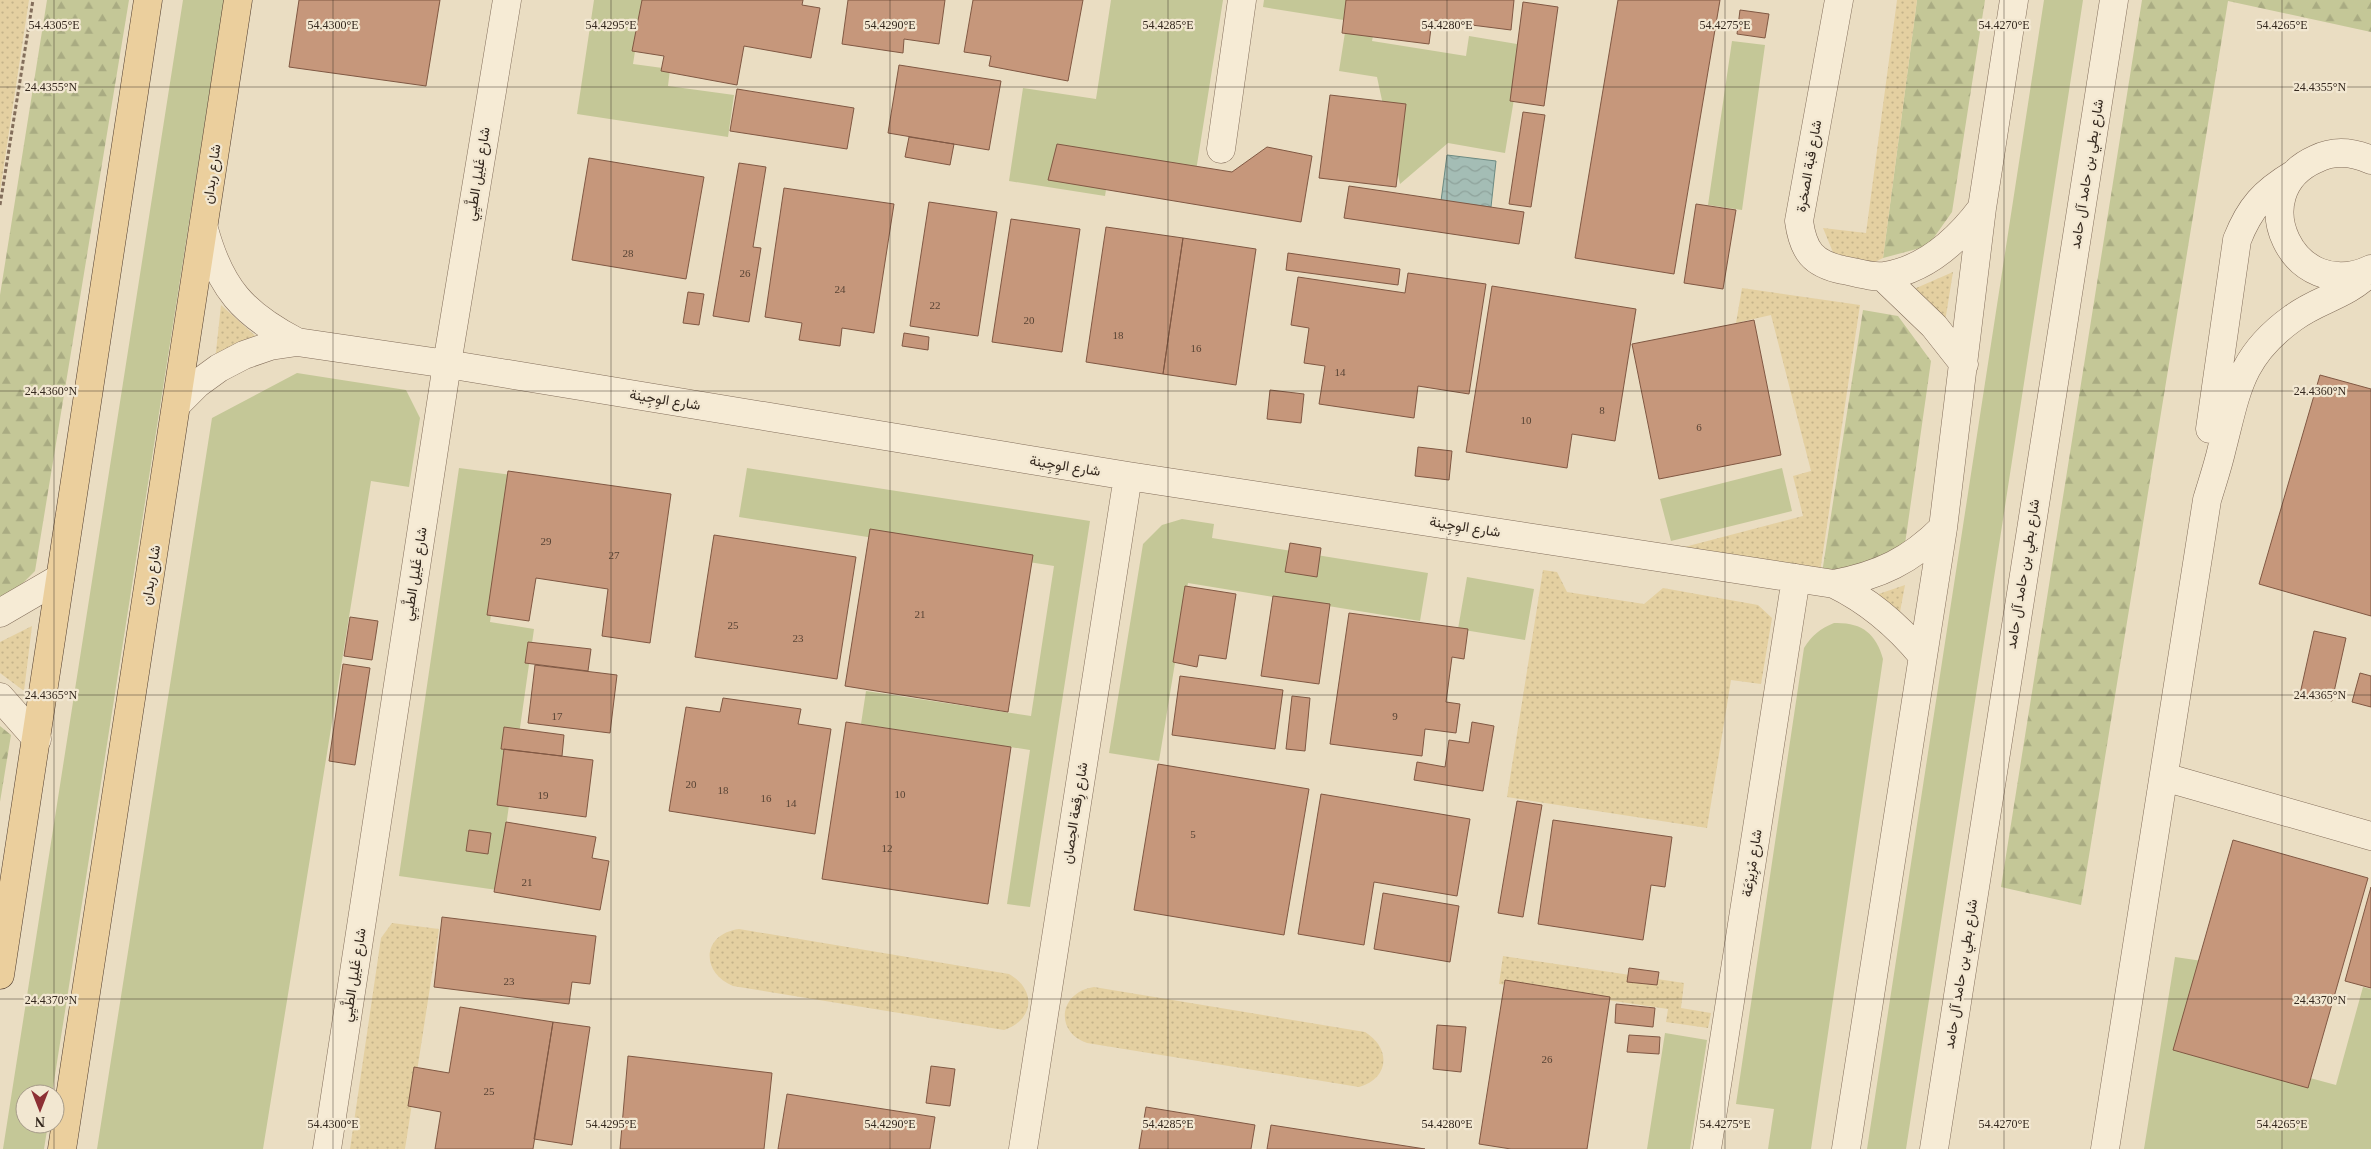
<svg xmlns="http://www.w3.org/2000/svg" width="2371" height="1149" font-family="'Times New Roman',Vazirmatn,serif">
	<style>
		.grass { fill: #c4c797 }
		.forest { fill: url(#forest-firs) }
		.sand { fill: url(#sand-dots) }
		.water { fill: url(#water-waves); stroke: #6c8a82 }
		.building { fill: #c6977b; stroke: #805843 }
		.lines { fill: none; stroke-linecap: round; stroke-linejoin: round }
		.minor-casing { stroke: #836e5b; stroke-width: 29 }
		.major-casing { stroke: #513d2f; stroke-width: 29 }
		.path { stroke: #836e5b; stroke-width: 3; stroke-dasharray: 4 2.5; stroke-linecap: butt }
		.minor { stroke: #f6ebd5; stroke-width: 28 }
		.major { stroke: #ebcf9d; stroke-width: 28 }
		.ticks { fill: none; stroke: #34281e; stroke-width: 1; stroke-opacity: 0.45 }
		.labels { text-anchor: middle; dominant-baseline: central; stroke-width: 4.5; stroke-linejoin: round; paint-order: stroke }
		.number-label { font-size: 11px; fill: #584435 }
		.street-label { font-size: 14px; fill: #34281e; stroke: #f2e7d1 }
		.ticks-label { font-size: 12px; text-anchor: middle; fill: #34281e; stroke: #f2e7d1; stroke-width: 4.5; stroke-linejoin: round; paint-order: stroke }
	</style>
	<defs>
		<pattern id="forest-firs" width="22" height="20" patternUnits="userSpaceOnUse" patternTransform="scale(1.25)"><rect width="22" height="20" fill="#c4c797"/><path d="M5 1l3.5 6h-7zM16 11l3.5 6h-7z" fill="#a9ab82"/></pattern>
		<pattern id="sand-dots" width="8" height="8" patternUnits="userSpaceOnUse" patternTransform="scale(1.25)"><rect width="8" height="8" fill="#e4d0a1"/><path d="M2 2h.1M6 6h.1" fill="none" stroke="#c4b38a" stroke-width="1.8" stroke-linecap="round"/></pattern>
		<pattern id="water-waves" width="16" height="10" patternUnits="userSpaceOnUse" patternTransform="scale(1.25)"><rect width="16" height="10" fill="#a4bdb5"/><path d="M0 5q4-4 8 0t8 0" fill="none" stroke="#8ea29b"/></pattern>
	</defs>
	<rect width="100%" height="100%" fill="#eaddc2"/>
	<path class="grass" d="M 183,0 L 224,0 L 52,1094 L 25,1094 L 25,1124 L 48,1124 L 44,1149 L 3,1149 Z
		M 594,0 L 643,0 L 633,64 L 670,69 L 668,86 L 734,95 L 728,137 L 577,114 Z
		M 1111,0 L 1223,0 L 1196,171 L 1111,159 L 1105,196 L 1009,181 L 1023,88 L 1096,99 Z
		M 1264,0 L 1379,0 L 1375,25 L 1263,7 Z
		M 2044,0 L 2083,0 L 1906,1149 L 1867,1149 Z
		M 1346,26 L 1374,31 L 1372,41 L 1466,56 L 1469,36 L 1523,45 L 1505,153 L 1448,143 L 1400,184 L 1377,77 L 1339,71 Z
		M 1732,41 L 1765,45 L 1742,210 L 1708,205 Z
		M 297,373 L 406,390 L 420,418 L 409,487 L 371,481 L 263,1149 L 97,1149 L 212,418 Z
		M 459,468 L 512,475 L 490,622 L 534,629 L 497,890 L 399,876 Z
		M 747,468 L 1090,521 L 1030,907 L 1007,904 L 1030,750 L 861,724 L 866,691 L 1031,716 L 1054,566 L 739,517 Z
		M 1782,468 L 1792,511 L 1671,541 L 1660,499 Z
		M 1182,519 L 1214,524 L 1212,538 L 1428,573 L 1420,621 L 1188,583 L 1159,761 L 1109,753 L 1143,544 L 1162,525 Z
		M 1467,577 L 1534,589 L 1525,640 L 1458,629 Z
		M 1834,623 C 1861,622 1876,633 1883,659 L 1811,1149 L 1768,1149 L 1774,1109 L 1736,1104 L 1804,648 C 1812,635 1820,629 1834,623 Z
		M 2175,957 L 2216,963 L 2194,1047 L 2336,1085 L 2363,987 L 2371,989 L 2371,1149 L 2144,1149 Z
		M 1665,1033 L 1707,1040 L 1690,1149 L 1647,1149 Z"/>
	<path class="forest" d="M 47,0 L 129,0 L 35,571 L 0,606 L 0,295 Z
		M 1917,0 L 1985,0 L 1952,212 L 1928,246 L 1883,258 Z
		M 2142,0 L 2371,0 L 2371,32 L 2228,1 L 2081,905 L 2001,887 Z
		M 1863,310 L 1898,316 L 1931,361 L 1902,565 L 1822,573 Z
		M 0,726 L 11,735 L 0,802 Z"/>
	<path class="sand" d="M 0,0 L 29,0 L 0,191 Z
		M 1897,0 L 1917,0 L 1883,258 L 1875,262 L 1835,257 L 1823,228 L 1866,233 Z
		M 1953,272 L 1944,328 L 1907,292 Z
		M 1742,288 L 1860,305 L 1820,572 L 1673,550 L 1803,516 L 1793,476 L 1811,471 L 1771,315 L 1736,323 Z
		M 221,305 L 260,340 L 215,361 Z
		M 1543,570 L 1557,572 L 1567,592 L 1644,604 L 1663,588 L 1758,605 L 1772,618 L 1761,684 L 1731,680 L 1707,828 L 1507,797 Z
		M 1905,585 L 1897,628 L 1867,598 Z
		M 32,626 L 24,691 L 0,673 L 0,642 Z
		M 392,923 L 439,929 L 405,1149 L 350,1149 L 381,938 Z
		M 739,929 L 1009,974 C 1037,990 1034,1020 1004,1030 L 733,986 C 700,972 702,934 739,929 Z
		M 1503,956 L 1684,983 L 1681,1008 L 1711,1013 L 1708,1028 L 1666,1022 L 1668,1009 L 1499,984 Z
		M 1094,987 L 1365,1032 C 1391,1048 1390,1078 1359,1087 L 1087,1043 C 1054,1032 1059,992 1094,987 Z"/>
	<path class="water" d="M 1447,155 L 1496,161 L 1491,207 L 1441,201 Z"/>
	<path class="building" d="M 299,0 L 440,0 L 426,86 L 289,67 Z
		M 642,0 L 803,0 L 802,5 L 820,8 L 811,58 L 744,46 L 737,85 L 661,71 L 664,56 L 632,51 Z
		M 848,0 L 945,0 L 939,44 L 904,39 L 903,53 L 842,44 Z
		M 973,0 L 1083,0 L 1068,81 L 989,66 L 991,56 L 964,52 Z
		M 1346,0 L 1514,0 L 1511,30 L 1432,20 L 1429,44 L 1342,33 Z
		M 1618,0 L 1720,0 L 1674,274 L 1575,258 Z
		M 1523,2 L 1558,7 L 1544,106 L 1510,101 Z
		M 1740,10 L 1769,14 L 1765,38 L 1737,34 Z
		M 899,65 L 1001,81 L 989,150 L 888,133 Z
		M 737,89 L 854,108 L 847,149 L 730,131 Z
		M 1330,95 L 1406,104 L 1396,187 L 1319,178 Z
		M 1523,112 L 1545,115 L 1531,207 L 1509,204 Z
		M 909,137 L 954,144 L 950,165 L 905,157 Z
		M 1057,144 L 1232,172 L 1267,147 L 1312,156 L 1301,222 L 1048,180 Z
		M 589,158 L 704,177 L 686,279 L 572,260 Z
		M 739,163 L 766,167 L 753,247 L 761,248 L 749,322 L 713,316 Z
		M 1349,186 L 1524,212 L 1519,244 L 1344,218 Z
		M 784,188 L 894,204 L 874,333 L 842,328 L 840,346 L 799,340 L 802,323 L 765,317 Z
		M 929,202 L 997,212 L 978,336 L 910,326 Z
		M 1696,204 L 1736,210 L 1723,289 L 1684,283 Z
		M 1011,219 L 1080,229 L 1062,352 L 992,342 Z
		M 1106,227 L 1183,238 L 1163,374 L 1086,362 Z
		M 1183,238 L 1256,249 L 1236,385 L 1163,374 Z
		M 1288,253 L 1400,269 L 1398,285 L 1286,270 Z
		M 1408,273 L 1486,284 L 1469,394 L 1418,386 L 1414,418 L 1319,404 L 1325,366 L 1304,363 L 1309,328 L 1291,325 L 1298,277 L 1405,293 Z
		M 1492,286 L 1636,309 L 1615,441 L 1572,434 L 1567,468 L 1466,452 Z
		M 688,292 L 704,294 L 699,325 L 683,323 Z
		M 1754,320 L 1781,455 L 1659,479 L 1632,344 Z
		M 904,333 L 929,337 L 928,350 L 902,346 Z
		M 2320,375 L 2371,389 L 2371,616 L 2259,584 Z
		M 1270,390 L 1304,394 L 1301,423 L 1267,419 Z
		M 1418,447 L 1452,451 L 1449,480 L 1415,476 Z
		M 508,471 L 671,494 L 650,643 L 602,636 L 608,589 L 536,578 L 529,621 L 487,615 Z
		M 870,529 L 1033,555 L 1008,712 L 845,686 Z
		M 714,535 L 856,557 L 837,679 L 695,657 Z
		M 1290,543 L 1321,548 L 1317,577 L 1285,572 Z
		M 1185,586 L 1236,594 L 1226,659 L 1199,655 L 1197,667 L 1173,662 Z
		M 1273,596 L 1330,604 L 1319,684 L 1261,676 Z
		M 1349,613 L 1468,629 L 1464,659 L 1452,657 L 1446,702 L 1460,704 L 1456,733 L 1425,729 L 1422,756 L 1330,744 Z
		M 350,617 L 378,621 L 372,660 L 344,656 Z
		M 2314,631 L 2346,638 L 2332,701 L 2300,694 Z
		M 528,642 L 591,649 L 588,671 L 525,663 Z
		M 343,664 L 370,668 L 355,765 L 329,761 Z
		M 535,665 L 617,675 L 610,733 L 528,723 Z
		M 2360,673 L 2371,676 L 2371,707 L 2352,702 Z
		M 1180,676 L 1283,690 L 1275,749 L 1172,735 Z
		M 1292,696 L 1310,698 L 1305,751 L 1286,749 Z
		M 723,698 L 801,709 L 798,724 L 831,729 L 815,834 L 669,811 L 686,707 L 720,712 Z
		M 846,722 L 1011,747 L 988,904 L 822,879 Z
		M 1472,722 L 1494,726 L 1483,791 L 1414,780 L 1417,762 L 1445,767 L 1449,740 L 1469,743 Z
		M 504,727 L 564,735 L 562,756 L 501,749 Z
		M 504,749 L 593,760 L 586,817 L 497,805 Z
		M 1158,764 L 1309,789 L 1284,935 L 1134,910 Z
		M 1321,794 L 1470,819 L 1457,896 L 1374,882 L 1364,945 L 1298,934 Z
		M 1517,801 L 1542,805 L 1523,917 L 1498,913 Z
		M 1553,820 L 1672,837 L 1665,887 L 1651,885 L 1643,940 L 1538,924 Z
		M 506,822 L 596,837 L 592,858 L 609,861 L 600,910 L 494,892 Z
		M 469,830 L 491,833 L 488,854 L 466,851 Z
		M 2233,840 L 2368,878 L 2308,1088 L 2173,1050 Z
		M 2371,887 L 2371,988 L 2345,981 Z
		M 1383,893 L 1459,906 L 1450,962 L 1374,949 Z
		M 442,917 L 596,936 L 590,984 L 572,982 L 569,1004 L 434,987 Z
		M 1629,968 L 1659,972 L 1657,985 L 1627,982 Z
		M 1505,980 L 1610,997 L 1587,1149 L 1511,1149 L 1479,1144 Z
		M 1616,1004 L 1655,1008 L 1653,1027 L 1615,1023 Z
		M 460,1007 L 553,1022 L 533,1149 L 435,1149 L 441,1112 L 408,1106 L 414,1067 L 449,1073 Z
		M 553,1022 L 590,1027 L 572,1145 L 534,1139 Z
		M 1437,1025 L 1466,1027 L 1461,1072 L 1433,1069 Z
		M 1629,1035 L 1660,1037 L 1659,1054 L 1627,1052 Z
		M 628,1056 L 772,1073 L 764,1149 L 620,1149 Z
		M 931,1066 L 955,1069 L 950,1106 L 926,1103 Z
		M 787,1094 L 935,1117 L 930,1149 L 778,1149 Z
		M 1146,1107 L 1255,1125 L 1251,1149 L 1139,1149 Z
		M 1271,1125 L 1425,1149 L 1267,1149 Z"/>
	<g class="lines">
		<g class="minor-casing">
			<path id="minor" d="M 1839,0 L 1799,221 C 1803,251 1813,264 1843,270 C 1855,272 1872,278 1884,276 C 1926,270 1958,240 1982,208
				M 1221,149 L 1242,0
				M 2371,160 C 2353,152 2334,150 2316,159 C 2241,192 2293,306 2371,269
				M 204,229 C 220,288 243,314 297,342
				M 1883,277 L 1934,326 L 1964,364
				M 177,404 L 197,384 L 219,368 L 244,355 L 270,346 L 297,342 L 447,364 L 1128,476 L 1834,584 C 1869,601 1897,625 1922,655
				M 2210,429 L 2237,240 C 2250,207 2264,192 2294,174
				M 1834,584 C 1880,575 1910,561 1943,528
				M 0,613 L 60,578
				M 0,697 L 37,739
				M 2164,777 L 2371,836
				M 327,1149 L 447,364 L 507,0
				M 1023,1149 L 1128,476
				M 1707,1149 L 1796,578
				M 1846,1149 L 1943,528 L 1982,208 L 2014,0
				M 1934,1149 L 2114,0
				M 2105,1149 L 2207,500 C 2212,483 2218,466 2222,448 C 2237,390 2240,356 2293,318 C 2320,298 2345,297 2371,271"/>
		</g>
		<g class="major-casing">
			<path id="major" d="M 0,975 L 148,0
				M 62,1149 L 238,0"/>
		</g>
		<path class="path" d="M 0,205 L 33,0"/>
		<use href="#minor" class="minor"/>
		<use href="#major" class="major"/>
	</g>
	<path class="ticks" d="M 54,0 L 54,1094M 333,0 L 333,1149M 611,0 L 611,1149M 890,0 L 890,1149M 1168,0 L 1168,1149M 1447,0 L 1447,1149M 1725,0 L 1725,1149M 2004,0 L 2004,1149M 2282,0 L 2282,1149M 0,87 L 2371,87M 0,391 L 2371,391M 0,695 L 2371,695M 0,999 L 2371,999M 54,1124 L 54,1149"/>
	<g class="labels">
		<g class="number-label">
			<text x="628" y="253">28</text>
			<text x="745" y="273">26</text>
			<text x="840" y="289">24</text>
			<text x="935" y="305">22</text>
			<text x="1029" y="320">20</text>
			<text x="1118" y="335">18</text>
			<text x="1196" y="348">16</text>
			<text x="1340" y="372">14</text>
			<text x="1602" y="410">8</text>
			<text x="1526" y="420">10</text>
			<text x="1699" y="427">6</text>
			<text x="546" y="541">29</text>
			<text x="614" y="555">27</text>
			<text x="920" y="614">21</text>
			<text x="733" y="625">25</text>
			<text x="798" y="638">23</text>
			<text x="557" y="716">17</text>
			<text x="1395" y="716">9</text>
			<text x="691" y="784">20</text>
			<text x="723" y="790">18</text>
			<text x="900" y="794">10</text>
			<text x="543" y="795">19</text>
			<text x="766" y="798">16</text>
			<text x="791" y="803">14</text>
			<text x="1193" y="834">5</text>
			<text x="887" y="848">12</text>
			<text x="527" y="882">21</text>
			<text x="509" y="981">23</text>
			<text x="1547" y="1059">26</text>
			<text x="489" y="1091">25</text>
		</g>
		<g class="street-label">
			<text transform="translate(1809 166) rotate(-80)">شارع قبة الصخرة</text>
			<text transform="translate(212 174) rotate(-82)">شارع ربدان</text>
			<text transform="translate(478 174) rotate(-81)">شارع غَلِيل الطَّيِي</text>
			<text transform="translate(2087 174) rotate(-81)">شارع بطي بن حامد آل حامد</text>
			<text transform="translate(665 400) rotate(9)">شارع الوِجِينة</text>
			<text transform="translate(1065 466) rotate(9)">شارع الوِجِينة</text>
			<text transform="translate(1465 527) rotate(9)">شارع الوِجِينة</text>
			<text transform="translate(415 574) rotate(-81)">شارع غَلِيل الطَّيِي</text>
			<text transform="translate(2023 574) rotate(-81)">شارع بطي بن حامد آل حامد</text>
			<text transform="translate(151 575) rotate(-81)">شارع ربدان</text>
			<text transform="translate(1075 813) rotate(-81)">شارع رِقعة الحِصان</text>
			<text transform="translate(1752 863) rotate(-81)">شارع مْزِيرْعَة</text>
			<text transform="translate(1961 974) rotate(-81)">شارع بطي بن حامد آل حامد</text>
			<text transform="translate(354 975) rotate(-81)">شارع غَلِيل الطَّيِي</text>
		</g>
	</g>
	<g class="ticks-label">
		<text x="54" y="29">54.4305°E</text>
		<text x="333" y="29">54.4300°E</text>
		<text x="611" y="29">54.4295°E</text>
		<text x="890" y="29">54.4290°E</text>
		<text x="1168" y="29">54.4285°E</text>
		<text x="1447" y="29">54.4280°E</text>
		<text x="1725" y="29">54.4275°E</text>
		<text x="2004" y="29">54.4270°E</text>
		<text x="2282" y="29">54.4265°E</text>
		<text x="2320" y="91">24.4355°N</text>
		<text x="51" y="91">24.4355°N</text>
		<text x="2320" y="395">24.4360°N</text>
		<text x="51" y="395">24.4360°N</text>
		<text x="2320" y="699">24.4365°N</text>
		<text x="51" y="699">24.4365°N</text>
		<text x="2320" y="1004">24.4370°N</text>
		<text x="51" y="1004">24.4370°N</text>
		<text x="333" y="1128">54.4300°E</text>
		<text x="611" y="1128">54.4295°E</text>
		<text x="890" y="1128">54.4290°E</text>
		<text x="1168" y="1128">54.4285°E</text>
		<text x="1447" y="1128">54.4280°E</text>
		<text x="1725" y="1128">54.4275°E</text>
		<text x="2004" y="1128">54.4270°E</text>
		<text x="2282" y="1128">54.4265°E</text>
	</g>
	<g transform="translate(40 1109) rotate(180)"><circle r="24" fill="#f2e7d1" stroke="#a69b89"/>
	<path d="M0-4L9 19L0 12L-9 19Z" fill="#8d3034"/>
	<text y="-8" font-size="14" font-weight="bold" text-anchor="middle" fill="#34281e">N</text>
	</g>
</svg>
